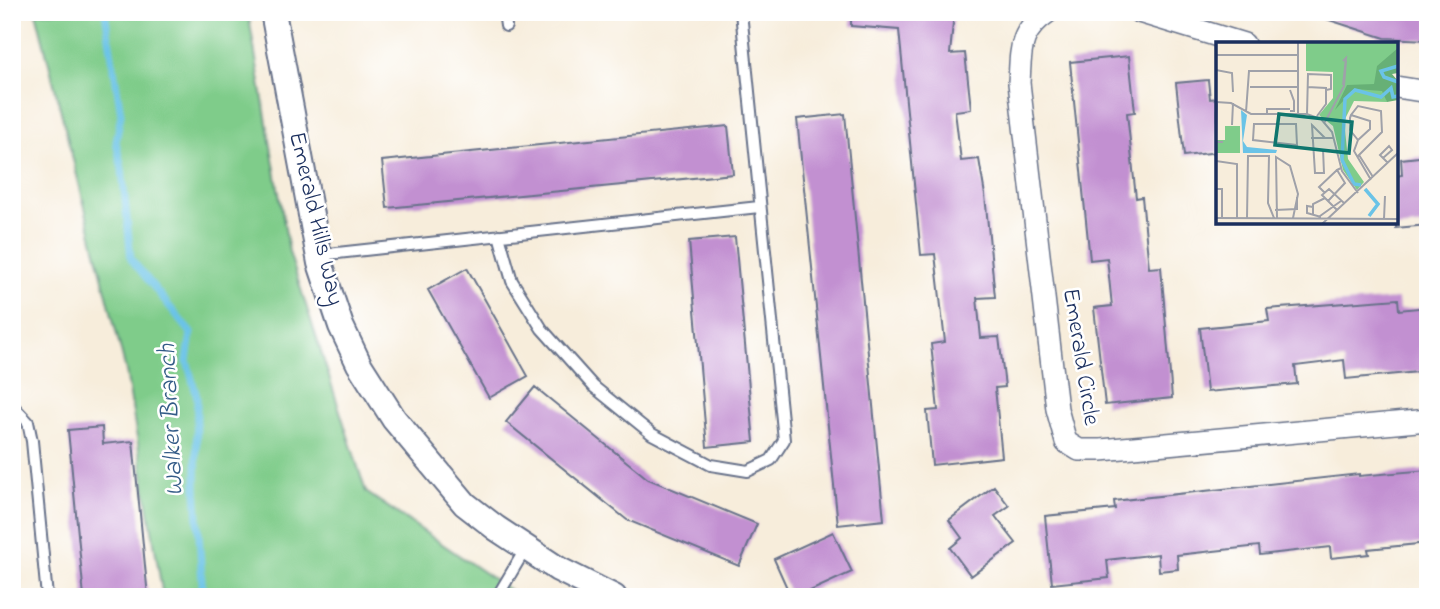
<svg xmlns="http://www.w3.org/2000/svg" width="1440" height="609" font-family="'Indie Flower',sans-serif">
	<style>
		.green { fill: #7fcc8a; stroke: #4d7e74; stroke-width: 2 }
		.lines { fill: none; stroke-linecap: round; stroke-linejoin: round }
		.stream { stroke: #6ac3e7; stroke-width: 7 }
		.building { fill: #c290d1 }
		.service-casing { stroke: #68728a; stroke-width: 14 }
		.minor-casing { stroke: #68728a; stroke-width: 24 }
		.tertiary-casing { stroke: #68728a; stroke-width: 28 }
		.path { stroke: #68728a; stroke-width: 4.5; stroke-dasharray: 2 5; stroke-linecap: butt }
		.service { stroke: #fff; stroke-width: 10 }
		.minor { stroke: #fff; stroke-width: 21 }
		.tertiary { stroke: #fff; stroke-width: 24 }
		.labels { text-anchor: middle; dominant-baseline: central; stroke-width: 5; stroke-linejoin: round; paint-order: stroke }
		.street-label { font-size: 24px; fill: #1b2f5e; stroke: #fff }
		.water-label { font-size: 26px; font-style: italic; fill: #335b87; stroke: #fff }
		.inset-river { fill: none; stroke: #6ac3e7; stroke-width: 3.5 }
		.inset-road { fill: none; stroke: #9fa1a9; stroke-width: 2 }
		.view { fill: #0f766e; fill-opacity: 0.15; stroke: #0f766e; stroke-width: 3.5 }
		.inset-edge { fill: none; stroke: #1b2f5e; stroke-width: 3.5 }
	</style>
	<rect width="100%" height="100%" fill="#fff"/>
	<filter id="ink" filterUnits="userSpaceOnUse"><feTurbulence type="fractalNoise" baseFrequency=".0143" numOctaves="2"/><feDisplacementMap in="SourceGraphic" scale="14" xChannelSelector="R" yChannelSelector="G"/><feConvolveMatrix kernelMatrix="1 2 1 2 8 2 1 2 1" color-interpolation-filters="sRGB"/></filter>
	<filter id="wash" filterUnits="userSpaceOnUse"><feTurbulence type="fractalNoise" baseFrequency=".00686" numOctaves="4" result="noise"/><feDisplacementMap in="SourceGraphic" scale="28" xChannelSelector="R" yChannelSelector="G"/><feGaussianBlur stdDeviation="1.57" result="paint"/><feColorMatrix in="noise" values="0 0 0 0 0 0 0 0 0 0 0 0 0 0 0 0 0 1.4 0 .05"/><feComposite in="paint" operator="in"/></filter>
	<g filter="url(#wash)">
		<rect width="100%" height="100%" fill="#f7eddb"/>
		<path class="green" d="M 36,12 L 248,12 L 289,252 L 366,492 L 520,597 L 163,597 L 126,371 Z"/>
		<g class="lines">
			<path class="stream" d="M 105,12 L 121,114 L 116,142 L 122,169 L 131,259 L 191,333 L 187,361 L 197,397 L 196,488 L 203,597"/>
		</g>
		<g id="blocks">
			<path class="building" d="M 851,12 L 954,12 L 950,54 L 965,53 L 971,109 L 955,111 L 961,161 L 979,159 L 985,195 L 995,297 L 977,298 L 981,338 L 999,337 L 1005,387 L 995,388 L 1002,457 L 932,465 L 927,411 L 938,410 L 931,344 L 945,342 L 935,254 L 921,255 L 899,30 L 851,26 Z
				M 1317,12 L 1428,12 L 1428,40 L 1385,38 L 1317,16 Z
				M 1129,56 L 1135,112 L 1127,113 L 1136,198 L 1142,197 L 1149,268 L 1161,267 L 1172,398 L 1105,405 L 1094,308 L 1112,306 L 1107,258 L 1090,260 L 1070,62 Z
				M 1208,80 L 1210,99 L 1218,98 L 1218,152 L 1184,156 L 1176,83 Z
				M 845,114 L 884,520 L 838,525 L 797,119 Z
				M 728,126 L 733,174 L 387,208 L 382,161 Z
				M 1428,156 L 1428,225 L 1396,228 L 1396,176 L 1402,175 L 1401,159 Z
				M 735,237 L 754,442 L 707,447 L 689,241 Z
				M 467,268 L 528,376 L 489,398 L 428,290 Z
				M 1398,299 L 1399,310 L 1428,307 L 1428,371 L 1346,379 L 1344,360 L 1295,366 L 1297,384 L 1207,392 L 1200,328 L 1269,321 L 1267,309 Z
				M 535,387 L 648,479 L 757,524 L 739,566 L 627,520 L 506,422 Z
				M 102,427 L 103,444 L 133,441 L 148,597 L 84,597 L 68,430 Z
				M 1428,470 L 1428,543 L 1368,549 L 1369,554 L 1331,558 L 1330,547 L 1260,555 L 1259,546 L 1177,555 L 1178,569 L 1159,571 L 1158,554 L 1107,560 L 1109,578 L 1052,584 L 1045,516 L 1115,509 L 1114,501 L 1359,474 L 1359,476 Z
				M 994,486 L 1009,506 L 995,516 L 1016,543 L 971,576 L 950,548 L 962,538 L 949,520 Z
				M 833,532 L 852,572 L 797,597 L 791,597 L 774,559 Z"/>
		</g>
	</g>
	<g filter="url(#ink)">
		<use href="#blocks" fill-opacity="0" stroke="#68728a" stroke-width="2"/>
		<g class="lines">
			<g class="service-casing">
				<path id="service" d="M 504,12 L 506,26
					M 499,235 L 512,281 L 542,329 L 594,387 L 652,434 L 711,465 L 748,471 L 771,460 L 784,440 L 741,12
					M 319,255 L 759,207
					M 12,405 L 28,422 L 32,441 L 47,597
					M 497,597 L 526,548"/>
			</g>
			<g class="minor-casing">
				<path id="minor" d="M 1048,12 C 1018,32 1021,51 1019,83 L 1057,409 L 1066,442 L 1079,450 L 1101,450 L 1428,420
					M 1139,12 L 1244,44
					M 1396,87 L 1428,92"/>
			</g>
			<g class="tertiary-casing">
				<path id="tertiary" d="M 273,12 L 320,263 L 341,326 L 359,364 L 394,419 L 465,504 L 496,528 L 558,569 L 614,597"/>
			</g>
			<path class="path" d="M 473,597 L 483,588"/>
			<use href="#service" class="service"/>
			<use href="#minor" class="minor"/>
			<use href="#tertiary" class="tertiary"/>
		</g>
	</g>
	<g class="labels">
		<g class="street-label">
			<text transform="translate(315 219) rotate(77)">Emerald Hills Way</text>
			<text transform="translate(1080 357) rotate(81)">Emerald Circle</text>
		</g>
		<g class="water-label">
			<text transform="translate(172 420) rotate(-93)">Walker Branch</text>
		</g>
	</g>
	<g transform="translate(1216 42)">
		<rect width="182" height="182" fill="#f7eddb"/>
		<path d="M 90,0 L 182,0 L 182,31 L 167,31 L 171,60 L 138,59 L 128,79 L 132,117 L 148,140 L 141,148 L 127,128 L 117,84 L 103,73 L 117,56 L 117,30 L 90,29 ZM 9,84 L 24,84 L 24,111 L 0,111 L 0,98 L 9,98 Z" fill="#7fcc8a"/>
		<path d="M 182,6 L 182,31 L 176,32 L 182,39 L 182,58 L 171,60 L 166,49 L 138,47 L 119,68 L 131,43 L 158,42 L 161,24 Z" fill="#67b076"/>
		<path d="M 25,68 L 31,73 L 27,99 L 31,105 L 61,108 L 60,111 L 27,111 Z" fill="#6ac3e7"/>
		<path class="inset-river" d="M 182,24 L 165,29 L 168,35 L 182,40M 145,143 L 138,142 L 126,118 L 129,57 L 139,48 L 165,55 L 175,46 L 177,55 L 182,54M 149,147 L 162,162 L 153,174"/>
		<path class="inset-road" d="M 0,13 L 82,13M 0,28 L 16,31 L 17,50M 127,43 L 130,16 L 127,19M 34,45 L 82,45M 91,45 L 110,46 L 110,62 L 101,74M 74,48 L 78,59 L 78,69 L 74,69M 0,60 L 15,61 L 35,72 L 91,72 L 105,77 L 116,90 L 126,129 L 142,151M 1,60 L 0,100 L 7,100M 30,70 L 33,29 L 82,29M 51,72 L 51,67 L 74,67M 82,72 L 82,0M 91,72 L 92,32 L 115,33 L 115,47 L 110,48M 135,73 L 154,79 L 154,87 L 142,98 L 134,88 L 134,76 L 135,73 L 142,64 L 165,69 L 166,90 L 141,115M 109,80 L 128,44 L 130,19M 38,82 L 80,82 L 81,103 L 37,98 ZM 16,83 L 17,61M 95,96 L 118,96M 142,98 L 138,109 L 155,138M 107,107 L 108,131 L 99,131 L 96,83 L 109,96M 143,113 L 157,135M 167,116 L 164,113 L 173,104 L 176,108 L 167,116 L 172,121M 0,119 L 21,122 L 21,176M 0,147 L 6,147 L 6,176M 109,151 L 103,145 L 121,128M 112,159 L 129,141 L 121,128 L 125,126M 97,165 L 91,164 L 91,171 L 105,175M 59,168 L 81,167 L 81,155M 121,168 L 106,153 L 113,147 L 128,161M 97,173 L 97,162 L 109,156M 104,174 L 125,159M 0,176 L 182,177M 31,176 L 32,114 L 53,114 L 52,161 L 58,176M 61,176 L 60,115 L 74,124 L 82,152 L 77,176M 168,177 L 169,154M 106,182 L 182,111"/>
		<path class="view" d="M 63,72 L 136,80 L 133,111 L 59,103 Z"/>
		<rect width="182" height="182" class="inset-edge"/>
	</g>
	<rect width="1440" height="609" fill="none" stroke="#fff" stroke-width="42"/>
</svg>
